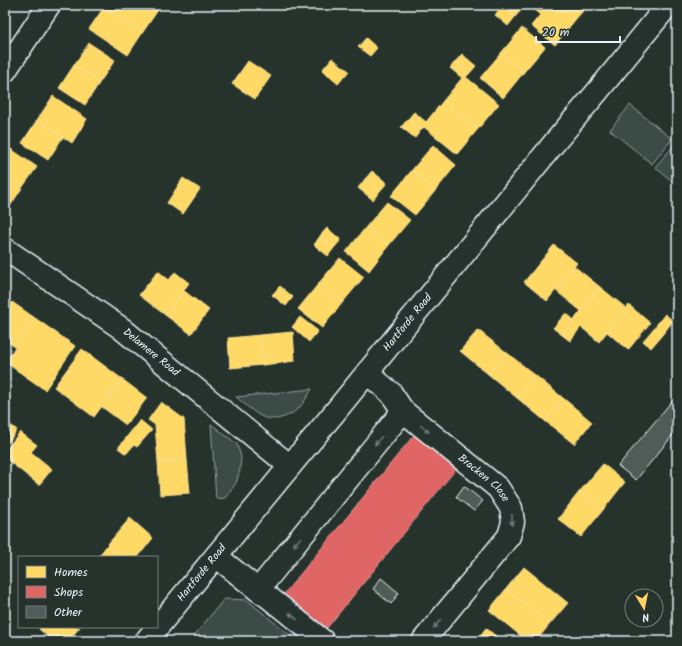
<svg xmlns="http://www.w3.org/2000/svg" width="682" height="646" font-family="Kalam,sans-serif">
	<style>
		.green { fill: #3e4b47; stroke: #939ea0 }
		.homes { fill: #ffd966; stroke: #f8e092 }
		.shops { fill: #e06666; stroke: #e29092 }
		.building { fill: #505c59; stroke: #e8f1f8 }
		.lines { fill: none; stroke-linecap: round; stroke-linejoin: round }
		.minor-casing { stroke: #e8f1f8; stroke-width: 25 }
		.minor { stroke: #26332d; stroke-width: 22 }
		.oneway { fill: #6a7674 }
		.labels { text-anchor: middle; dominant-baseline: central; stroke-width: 4; stroke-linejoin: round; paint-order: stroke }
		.street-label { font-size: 11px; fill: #e8f1f8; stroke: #26332d }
	</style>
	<rect width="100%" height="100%" fill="#26332d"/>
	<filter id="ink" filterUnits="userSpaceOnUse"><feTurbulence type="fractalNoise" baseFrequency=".025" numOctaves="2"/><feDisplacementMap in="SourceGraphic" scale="8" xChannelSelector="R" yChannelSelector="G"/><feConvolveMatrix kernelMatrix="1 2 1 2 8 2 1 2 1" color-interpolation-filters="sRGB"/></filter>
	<g filter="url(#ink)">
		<path class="green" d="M 630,105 L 672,139 L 652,164 L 610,130 Z
			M 676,143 L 677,144 L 677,185 L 655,167 Z
			M 312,389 C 308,395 304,403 299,408 C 288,418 272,423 259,415 C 251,410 243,403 236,397 Z
			M 211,424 L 237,444 L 241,457 L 240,470 L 236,483 L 225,498 L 216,499 Z
			M 224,599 L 247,600 L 297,641 L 190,641 Z"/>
		<path class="homes" d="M 105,5 L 150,5 L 158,10 L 143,32 L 104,7 Z
			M 503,5 L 517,5 L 522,9 L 515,17 L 502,6 Z
			M 533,5 L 557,5 L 575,20 L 555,45 L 531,26 L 540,15 L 531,7 Z
			M 557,5 L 588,5 L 575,20 Z
			M 502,6 L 515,17 L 508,26 L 495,15 Z
			M 104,7 L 143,32 L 128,55 L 89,29 Z
			M 522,28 L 545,47 L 524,72 L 501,53 Z
			M 366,38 L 377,48 L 370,56 L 358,47 Z
			M 89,43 L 115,60 L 100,82 L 74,65 Z
			M 501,53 L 524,72 L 503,98 L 480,78 Z
			M 462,54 L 476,66 L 469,74 L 455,62 Z
			M 332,58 L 349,71 L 338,84 L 322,70 Z
			M 248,61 L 271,76 L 255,99 L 232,84 Z
			M 455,62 L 469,74 L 466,77 L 499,104 L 478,129 L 443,101 L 462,78 L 450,68 Z
			M 74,65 L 100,82 L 85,105 L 59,88 Z
			M 53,96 L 87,119 L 72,143 L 37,120 Z
			M 443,101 L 478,129 L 457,154 L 424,127 L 421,130 L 408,119 L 414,112 L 426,122 Z
			M 408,119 L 421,130 L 415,138 L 401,127 Z
			M 37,120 L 63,137 L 48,160 L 22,143 Z
			M 433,145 L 456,165 L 436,190 L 412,170 Z
			M 11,149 L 37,167 L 22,188 L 5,176 L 5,158 Z
			M 412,170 L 436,190 L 415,215 L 391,196 Z
			M 372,171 L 387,183 L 380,191 L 365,179 Z
			M 5,176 L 22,188 L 7,211 L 5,210 Z
			M 183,178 L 200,189 L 183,214 L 167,203 Z
			M 365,179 L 380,191 L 373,200 L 358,188 Z
			M 387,202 L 410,220 L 389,245 L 366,227 Z
			M 366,227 L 389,245 L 369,271 L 346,252 Z
			M 327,228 L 341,240 L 334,248 L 320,236 Z
			M 320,236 L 334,248 L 328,256 L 314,245 Z
			M 554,245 L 577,263 L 547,301 L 524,282 Z
			M 340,258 L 364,277 L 343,302 L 319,283 Z
			M 574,266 L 600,287 L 581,311 L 555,290 Z
			M 158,271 L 169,280 L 175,272 L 189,283 L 165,315 L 139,295 Z
			M 319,283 L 343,302 L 322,328 L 298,309 Z
			M 280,286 L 293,297 L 286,306 L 272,295 Z
			M 600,287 L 626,308 L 599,342 L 581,327 L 570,341 L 562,335 Z
			M 183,290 L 209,310 L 191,334 L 165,315 Z
			M 12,302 L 35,318 L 15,347 L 5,340 L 5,312 Z
			M 629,305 L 650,323 L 628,350 L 607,332 Z
			M 566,313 L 574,320 L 562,335 L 553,328 Z
			M 665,314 L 673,321 L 662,335 L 654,328 Z
			M 300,317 L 318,331 L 309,342 L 292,327 Z
			M 35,318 L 75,346 L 45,390 L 5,362 Z
			M 654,328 L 662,335 L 651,348 L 643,341 Z
			M 478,330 L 506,352 L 488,374 L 460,351 Z
			M 293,332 L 295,361 L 263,365 L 260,335 Z
			M 260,335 L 263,365 L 230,368 L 228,338 Z
			M 82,349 L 122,379 L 94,417 L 54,387 Z
			M 506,352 L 535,375 L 517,398 L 488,374 Z
			M 535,375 L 563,398 L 545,421 L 517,398 Z
			M 122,379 L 147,398 L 126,425 L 102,407 Z
			M 563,398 L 592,422 L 574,444 L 545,421 Z
			M 161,402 L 184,419 L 187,460 L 158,462 L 155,425 L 148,420 Z
			M 140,420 L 152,430 L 137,447 L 134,445 L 126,454 L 118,448 Z
			M 5,421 L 17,430 L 5,447 Z
			M 20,432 L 37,445 L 31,452 L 52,469 L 39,485 L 5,458 L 5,451 Z
			M 187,460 L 190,493 L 160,495 L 158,462 Z
			M 603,464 L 625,482 L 603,510 L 580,491 Z
			M 580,491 L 603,510 L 581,537 L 558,519 Z
			M 677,502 L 677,513 L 672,510 Z
			M 130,518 L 153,538 L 138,557 L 123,557 L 108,544 Z
			M 108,544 L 123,557 L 98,557 Z
			M 524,567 L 568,603 L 550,624 L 506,589 Z
			M 506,589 L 550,624 L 536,641 L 527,641 L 489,610 Z
			M 40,627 L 80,627 L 68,641 L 53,641 L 39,629 Z
			M 486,628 L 502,641 L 482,641 L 478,638 Z"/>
		<path class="shops" d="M 414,435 L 456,469 L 327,628 L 284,594 Z"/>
		<path class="building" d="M 677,395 L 677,430 L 636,480 L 618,466 Z
			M 464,486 L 483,501 L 474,511 L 456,497 Z
			M 381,578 L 399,593 L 391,604 L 373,589 Z"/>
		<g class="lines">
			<g class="minor-casing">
				<g id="minor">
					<path d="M 5,71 L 49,5"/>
					<path id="s1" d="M 5,249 L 121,328 L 290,466"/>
					<path id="s2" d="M 367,373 L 391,393 L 403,411 L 498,488 L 511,508 L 513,522 L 509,536 L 423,641"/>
					<path d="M 216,556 L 258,590 L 267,596 L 323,641"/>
					<path d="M 258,590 L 403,411"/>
					<path id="s3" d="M 146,641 L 290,466 L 335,412 L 555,142 L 597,92 L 668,5"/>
				</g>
			</g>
			<use href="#minor" class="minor"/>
		</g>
		<defs><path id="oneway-solid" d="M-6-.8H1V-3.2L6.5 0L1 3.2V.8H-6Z"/></defs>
		<g class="oneway">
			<use href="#oneway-solid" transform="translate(425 429) rotate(39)"/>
			<use href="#oneway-solid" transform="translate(378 441) rotate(129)"/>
			<use href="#oneway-solid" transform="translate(512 520) rotate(91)"/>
			<use href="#oneway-solid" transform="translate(297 542) rotate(129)"/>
			<use href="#oneway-solid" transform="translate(293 616) rotate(-141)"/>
			<use href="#oneway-solid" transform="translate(437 624) rotate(129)"/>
		</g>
	</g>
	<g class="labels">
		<g class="street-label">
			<text stroke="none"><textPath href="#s3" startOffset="412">Hartforde Road</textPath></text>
			<text stroke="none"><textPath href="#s1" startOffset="179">Delamere Road</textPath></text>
			<text stroke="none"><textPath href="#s2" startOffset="158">Bracken Close</textPath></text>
			<text stroke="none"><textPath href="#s3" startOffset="88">Hartforde Road</textPath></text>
		</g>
	</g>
	<rect width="682" height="646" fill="none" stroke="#26332d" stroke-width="20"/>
	<rect x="10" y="10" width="662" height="626" fill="none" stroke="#e8f1f8" stroke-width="1.5" filter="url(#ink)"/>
	<rect x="18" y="556" width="140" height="72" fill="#26332d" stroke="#747f7e"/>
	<rect x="26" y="566" width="20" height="12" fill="#ffd966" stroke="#747f7e"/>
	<text x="54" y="576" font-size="12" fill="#e8f1f8">Homes</text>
	<rect x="26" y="586" width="20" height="12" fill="#e06666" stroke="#747f7e"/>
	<text x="54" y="596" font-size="12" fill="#e8f1f8">Shops</text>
	<rect x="26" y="606" width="20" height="12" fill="#505c59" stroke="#747f7e"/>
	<text x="54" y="616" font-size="12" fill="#e8f1f8">Other</text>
	<g transform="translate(644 608) rotate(170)"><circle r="19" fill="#26332d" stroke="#747f7e"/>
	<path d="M0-3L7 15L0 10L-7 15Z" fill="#ffd166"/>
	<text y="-6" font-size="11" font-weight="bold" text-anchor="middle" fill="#e8f1f8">N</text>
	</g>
	<path d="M536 36v6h84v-6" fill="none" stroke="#e8f1f8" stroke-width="2"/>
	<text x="542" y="36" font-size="12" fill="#e8f1f8" stroke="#26332d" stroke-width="3" paint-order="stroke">20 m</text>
</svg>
